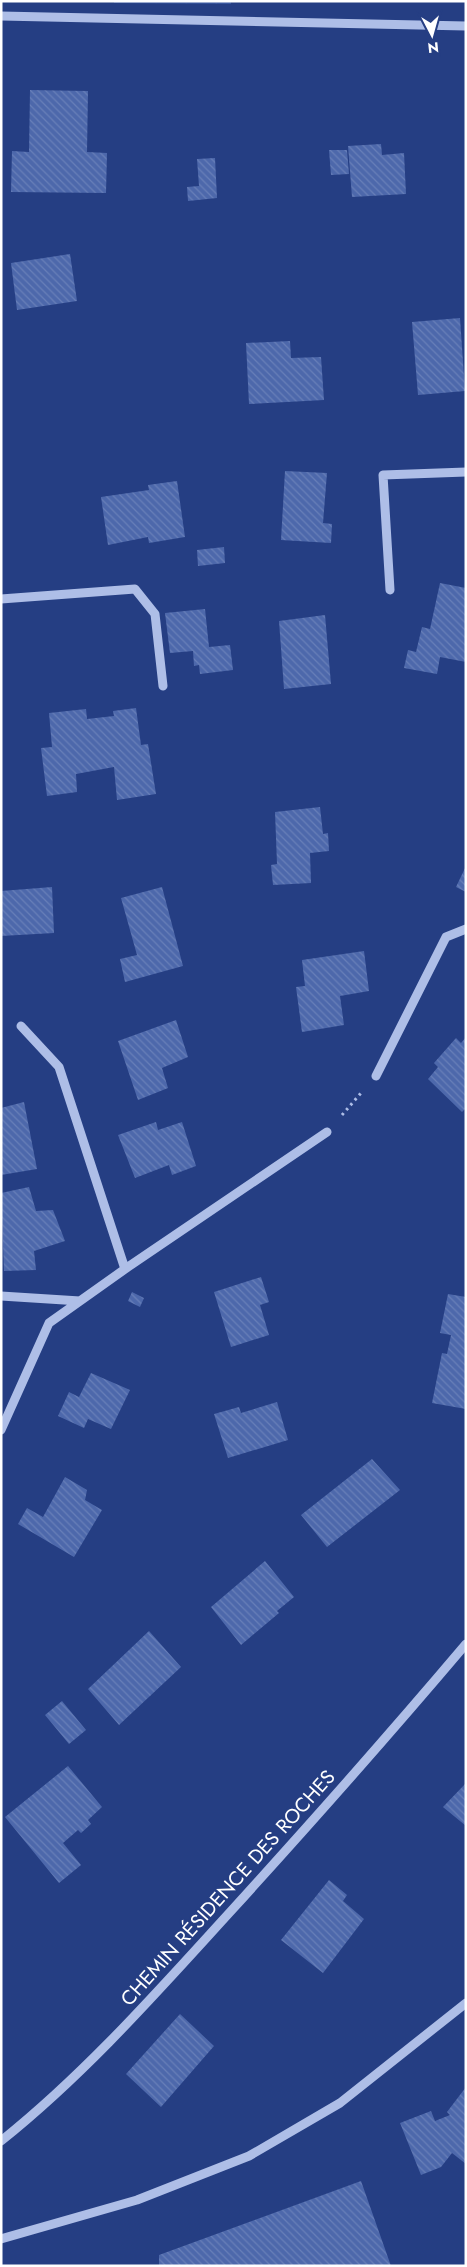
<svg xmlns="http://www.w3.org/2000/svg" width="467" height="2267" font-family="Jost,sans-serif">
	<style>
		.grass { fill: url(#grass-tufts) }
		.building { fill: url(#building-back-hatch) }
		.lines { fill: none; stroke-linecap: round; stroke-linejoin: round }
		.path { stroke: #aebee7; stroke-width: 3; stroke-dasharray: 2.5 4; stroke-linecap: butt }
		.minor { stroke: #aebee7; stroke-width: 9 }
		.labels { text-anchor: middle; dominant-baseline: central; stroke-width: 4; stroke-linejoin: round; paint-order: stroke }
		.street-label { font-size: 20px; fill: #fff; stroke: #253e83 }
	</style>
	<defs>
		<pattern id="grass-tufts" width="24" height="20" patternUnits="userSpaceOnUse" patternTransform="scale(1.25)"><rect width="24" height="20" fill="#3957a0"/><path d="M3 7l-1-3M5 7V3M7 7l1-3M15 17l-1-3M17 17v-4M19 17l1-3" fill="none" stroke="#5770ae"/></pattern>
		<pattern id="building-back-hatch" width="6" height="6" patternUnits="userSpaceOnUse" patternTransform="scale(1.25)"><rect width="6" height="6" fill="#4d68ab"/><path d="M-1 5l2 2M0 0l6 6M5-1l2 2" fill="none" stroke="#687fb8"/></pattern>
	</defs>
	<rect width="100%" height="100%" fill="#253e83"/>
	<path class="grass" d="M 114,1 L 231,1 L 231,4 L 114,3 Z"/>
	<path class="building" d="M 30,90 L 88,91 L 87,152 L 107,153 L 106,193 L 11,192 L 12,151 L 29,152 Z
		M 381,144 L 382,155 L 404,153 L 406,194 L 352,197 L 348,146 Z
		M 329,150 L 347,150 L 349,174 L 331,175 Z
		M 215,158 L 217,198 L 188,201 L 187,187 L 199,186 L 197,159 Z
		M 70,254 L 77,301 L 17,310 L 11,263 Z
		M 460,318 L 465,391 L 418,395 L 412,322 Z
		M 290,341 L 291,358 L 321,357 L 324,400 L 249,404 L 246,343 Z
		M 285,471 L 327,473 L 323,523 L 332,524 L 331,543 L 281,540 Z
		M 177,481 L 185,537 L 149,543 L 148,537 L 108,545 L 101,497 L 149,490 L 148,485 Z
		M 224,547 L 225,563 L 198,566 L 197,550 Z
		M 440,583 L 466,588 L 466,662 L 440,657 L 437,674 L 404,668 L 408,650 L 416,652 L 422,627 L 430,629 Z
		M 205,609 L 209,647 L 230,645 L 233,670 L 200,674 L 199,665 L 194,666 L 193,651 L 170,653 L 165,613 Z
		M 325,615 L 331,684 L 284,689 L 279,621 Z
		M 136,708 L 141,745 L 148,744 L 156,794 L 117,800 L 114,767 L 76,774 L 77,792 L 47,796 L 41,748 L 52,747 L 49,713 L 86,709 L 87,719 L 114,716 L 113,711 Z
		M 320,807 L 323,834 L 328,833 L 329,851 L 310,853 L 311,883 L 273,885 L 271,865 L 277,864 L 275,812 Z
		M 466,866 L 466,892 L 456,887 Z
		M 52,887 L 54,933 L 1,936 L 1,891 Z
		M 162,887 L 183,966 L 125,982 L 120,959 L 137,955 L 121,898 Z
		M 364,951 L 369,991 L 340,996 L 344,1025 L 302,1032 L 296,987 L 305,986 L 302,960 Z
		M 176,1020 L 188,1057 L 162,1068 L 168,1088 L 138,1100 L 118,1041 Z
		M 466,1037 L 466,1108 L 462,1112 L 428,1079 L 438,1067 L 434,1063 L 456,1038 L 461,1043 Z
		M 24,1102 L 37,1169 L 1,1175 L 1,1108 Z
		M 156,1122 L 158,1130 L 182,1122 L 196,1166 L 172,1175 L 169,1165 L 135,1178 L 118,1135 Z
		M 29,1187 L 36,1211 L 53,1210 L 65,1241 L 34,1251 L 36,1270 L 4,1271 L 1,1193 Z
		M 261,1277 L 269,1302 L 260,1305 L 269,1335 L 231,1347 L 214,1292 Z
		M 132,1292 L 144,1298 L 140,1307 L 128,1301 Z
		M 448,1294 L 466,1297 L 466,1409 L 432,1403 L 442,1353 L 447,1354 L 451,1335 L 440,1333 Z
		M 91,1373 L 130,1390 L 111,1429 L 88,1419 L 84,1428 L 58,1416 L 69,1392 L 79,1397 Z
		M 277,1402 L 288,1440 L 228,1458 L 214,1414 L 239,1407 L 241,1413 Z
		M 372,1459 L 400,1490 L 327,1547 L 301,1515 Z
		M 65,1477 L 87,1490 L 85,1500 L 102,1510 L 74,1557 L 18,1524 L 27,1508 L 43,1517 Z
		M 265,1561 L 294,1597 L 277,1611 L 279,1613 L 241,1645 L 211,1607 Z
		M 149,1631 L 181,1667 L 119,1725 L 88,1689 Z
		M 62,1701 L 86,1730 L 69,1744 L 45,1715 Z
		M 68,1766 L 102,1807 L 88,1820 L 91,1824 L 81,1833 L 78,1830 L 63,1843 L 81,1865 L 59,1883 L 5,1817 Z
		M 466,1783 L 466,1826 L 443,1807 Z
		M 329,1880 L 347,1895 L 343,1901 L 364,1919 L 323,1973 L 281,1940 Z
		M 180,2014 L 214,2046 L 161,2107 L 126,2074 Z
		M 466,2087 L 466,2164 L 452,2153 L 441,2167 L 421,2175 L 400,2123 L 431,2111 L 435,2121 L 450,2115 L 447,2112 Z
		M 361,2181 L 391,2266 L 159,2266 L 159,2255 Z"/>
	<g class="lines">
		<path class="path" d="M 342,1115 L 361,1093"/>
		<path class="minor" d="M 1,16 L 466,26
			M 390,590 L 383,475 L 466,472
			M 1,599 L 135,589 L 155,614 L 163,686
			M 21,1026 L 59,1067 L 125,1269
			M 376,1076 L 446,937 L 466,929
			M 1,1296 L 80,1301
			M 1,1430 L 49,1323 L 125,1269 L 327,1132
			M 1,2141 C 86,2073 158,1991 231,1911 C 311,1823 389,1735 466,1644
			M 1,2239 L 137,2200 L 249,2156 L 340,2103 L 466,2003"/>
	</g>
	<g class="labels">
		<g class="street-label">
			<text transform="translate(228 1888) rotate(-48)">CHEMIN RÉSIDENCE DES ROCHES</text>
		</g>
	</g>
	<rect width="467" height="2267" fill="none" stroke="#ffffff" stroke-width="5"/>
	<g transform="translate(432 35) rotate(174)" stroke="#253e83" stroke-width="4" paint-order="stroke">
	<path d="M0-4L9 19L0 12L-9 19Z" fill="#ffffff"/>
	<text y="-8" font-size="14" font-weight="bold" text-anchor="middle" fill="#ffffff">N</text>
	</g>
</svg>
